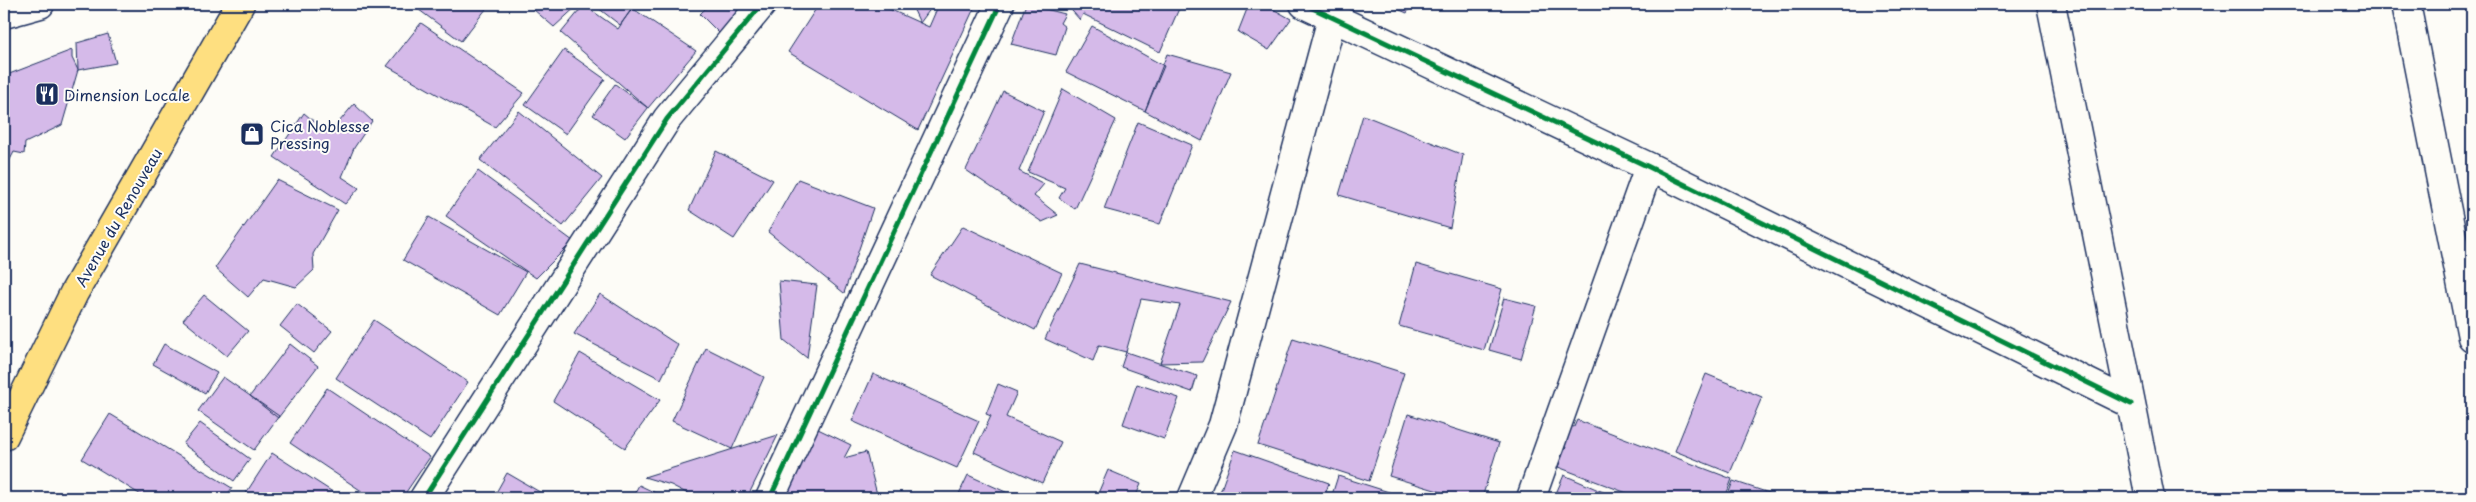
<svg xmlns="http://www.w3.org/2000/svg" width="2476" height="502" font-family="'Playpen Sans',sans-serif">
	<style>
		.building { fill: #d5bae9; stroke: #1b2f5e }
		.lines { fill: none; stroke-linecap: round; stroke-linejoin: round }
		.minor-casing { stroke: #1b2f5e; stroke-width: 31 }
		.major-casing { stroke: #1b2f5e; stroke-width: 31 }
		.minor { stroke: #fdfcf7; stroke-width: 28 }
		.major { stroke: #fedf80; stroke-width: 28 }
		.cycleway-casing { stroke: #fdfcf7; stroke-width: 8 }
		.cycleway { stroke: #00873e; stroke-width: 5 }
		.labels { text-anchor: middle; dominant-baseline: central; stroke-width: 4; stroke-linejoin: round; paint-order: stroke }
		.poi-label { font-size: 15px; fill: #1b2f5e; stroke: #fdfcf7; text-anchor: start }
		.street-label { font-size: 15px; fill: #1b2f5e; stroke: #fdfcf7 }
	</style>
	<rect width="100%" height="100%" fill="#fdfcf7"/>
	<filter id="ink" filterUnits="userSpaceOnUse"><feTurbulence type="fractalNoise" baseFrequency=".02" numOctaves="2"/><feDisplacementMap in="SourceGraphic" scale="10" xChannelSelector="R" yChannelSelector="G"/><feConvolveMatrix kernelMatrix="1 2 1 2 8 2 1 2 1" color-interpolation-filters="sRGB"/></filter>
	<g filter="url(#ink)">
		<path class="building" d="M 411,4 L 490,4 L 461,41 Z
			M 527,4 L 579,4 L 554,27 Z
			M 593,4 L 636,4 L 620,25 Z
			M 710,4 L 753,4 L 726,40 L 700,14 Z
			M 819,4 L 878,4 L 929,27 L 939,4 L 976,4 L 918,130 L 788,52 Z
			M 911,4 L 934,4 L 920,23 Z
			M 1026,4 L 1065,14 L 1060,23 L 1065,27 L 1056,55 L 1011,44 Z
			M 1066,4 L 1181,4 L 1160,52 L 1083,14 L 1080,20 Z
			M 1249,4 L 1264,4 L 1291,19 L 1269,50 L 1238,32 Z
			M 1386,4 L 1412,4 L 1407,13 Z
			M 584,5 L 618,29 L 632,8 L 696,51 L 648,108 L 561,33 Z
			M 421,23 L 524,93 L 495,127 L 387,66 Z
			M 1092,26 L 1164,66 L 1145,111 L 1066,72 Z
			M 108,34 L 116,63 L 78,70 L 77,43 Z
			M 72,50 L 72,58 L 78,70 L 62,125 L 25,143 L 24,154 L 14,152 L 4,171 L 4,76 Z
			M 564,50 L 605,79 L 566,134 L 525,105 Z
			M 1167,54 L 1231,72 L 1202,141 L 1145,111 Z
			M 615,84 L 648,108 L 625,138 L 593,115 Z
			M 1063,89 L 1116,120 L 1075,209 L 1059,198 L 1065,188 L 1028,172 Z
			M 1003,91 L 1044,111 L 1019,171 L 1044,184 L 1034,196 L 1058,215 L 1042,222 L 966,170 Z
			M 354,104 L 372,121 L 354,148 L 342,177 L 359,188 L 345,204 L 274,157 L 304,113 L 329,134 Z
			M 519,111 L 602,178 L 563,226 L 480,160 Z
			M 1363,115 L 1463,155 L 1450,228 L 1339,195 Z
			M 1138,122 L 1192,145 L 1160,224 L 1104,209 Z
			M 716,151 L 773,180 L 734,239 L 689,210 Z
			M 478,171 L 573,241 L 536,278 L 446,216 Z
			M 798,179 L 873,208 L 844,293 L 768,232 Z
			M 277,180 L 338,210 L 313,254 L 314,270 L 296,287 L 264,278 L 248,297 L 215,268 Z
			M 429,217 L 526,272 L 500,315 L 403,260 Z
			M 963,226 L 1062,273 L 1035,330 L 930,275 Z
			M 1080,264 L 1231,302 L 1202,362 L 1160,363 L 1180,305 L 1141,299 L 1126,352 L 1099,345 L 1093,361 L 1045,339 Z
			M 1416,264 L 1502,289 L 1484,350 L 1399,326 Z
			M 779,281 L 817,285 L 807,358 L 784,340 Z
			M 600,294 L 678,345 L 661,379 L 574,334 Z
			M 204,295 L 248,331 L 227,356 L 183,320 Z
			M 1504,298 L 1536,306 L 1521,359 L 1489,350 Z
			M 297,304 L 332,331 L 314,353 L 280,326 Z
			M 374,320 L 468,382 L 430,440 L 336,378 Z
			M 1293,338 L 1404,373 L 1369,481 L 1258,445 Z
			M 164,344 L 217,373 L 205,393 L 153,364 Z
			M 290,344 L 318,366 L 278,418 L 250,396 Z
			M 706,348 L 764,377 L 732,449 L 672,421 Z
			M 1126,352 L 1197,376 L 1192,392 L 1121,367 Z
			M 580,353 L 660,400 L 625,448 L 553,401 Z
			M 873,374 L 979,421 L 957,468 L 852,421 Z
			M 1706,374 L 1762,397 L 1730,473 L 1675,451 Z
			M 223,377 L 279,416 L 254,450 L 198,411 Z
			M 998,384 L 1017,392 L 1006,417 L 1061,442 L 1042,483 L 974,452 L 991,416 L 986,414 Z
			M 1137,384 L 1179,398 L 1164,439 L 1123,424 Z
			M 327,388 L 430,457 L 402,498 L 372,498 L 290,443 Z
			M 110,414 L 232,488 L 225,498 L 146,498 L 82,459 Z
			M 1408,414 L 1499,443 L 1482,498 L 1461,498 L 1389,476 Z
			M 1577,420 L 1732,479 L 1725,498 L 1640,498 L 1558,467 L 1566,447 L 1557,444 L 1565,424 L 1574,427 Z
			M 200,423 L 250,459 L 234,481 L 183,444 Z
			M 818,429 L 851,445 L 844,458 L 866,452 L 878,498 L 783,498 Z
			M 778,435 L 747,498 L 696,498 L 671,485 L 644,477 Z
			M 1235,450 L 1329,483 L 1324,498 L 1218,498 Z
			M 272,453 L 342,498 L 253,498 L 246,493 Z
			M 1108,470 L 1141,484 L 1135,498 L 1096,498 Z
			M 507,473 L 550,498 L 493,498 Z
			M 968,475 L 1019,498 L 957,498 Z
			M 1564,475 L 1610,495 L 1609,498 L 1554,498 Z
			M 1338,476 L 1408,498 L 1331,498 Z
			M 1733,481 L 1784,498 L 1727,498 Z
			M 639,485 L 666,498 L 632,498 Z"/>
		<g class="lines">
			<g class="minor-casing">
				<path id="minor" d="M 1304,4 L 1649,167 L 2131,404
					M 2051,4 L 2150,498
					M 2406,4 L 2472,337
					M 4,14 L 40,4
					M 424,498 L 667,119 L 762,4
					M 770,498 L 1000,4
					M 1192,498 L 1223,425 L 1332,18
					M 1531,498 L 1649,167"/>
			</g>
			<g class="major-casing">
				<path id="major" d="M 4,436 L 74,293 L 240,4"/>
			</g>
			<use href="#minor" class="minor"/>
			<use href="#major" class="major"/>
			<g class="cycleway-casing">
				<path id="cycleway" d="M 1304,4 L 1649,167 L 2131,404
					M 424,498 L 667,119 L 762,4
					M 770,498 L 1000,4"/>
			</g>
			<use href="#cycleway" class="cycleway"/>
		</g>
	</g>
	<defs>
		<g id="restaurant-square" transform="scale(1.25)"><rect x="-9" y="-9" width="18" height="18" rx="4" fill="#1b2f5e" stroke="#fdfcf7"/><path d="M-5-6h1v4h1v-4h1v4h1v-4h1v5L-1.5 .5V6h-2V.5L-5-1ZM5-6V6H3V1.5H1.5Q1.5-4 5-6Z" fill="#fff"/></g>
		<g id="shop-square" transform="scale(1.25)"><rect x="-9" y="-9" width="18" height="18" rx="4" fill="#1b2f5e" stroke="#fdfcf7"/><path d="M-5-2.5h2.3a2.7 3.5 0 0 1 5.4 0H5L5.5 6h-11ZM-1.5-2.5h3a1.5 2.3 0 0 0-3 0Z" fill="#fff"/></g>
	</defs>
	<g fill-rule="evenodd">
		<use href="#restaurant-square" x="47" y="94"/>
		<use href="#shop-square" x="252" y="134"/>
	</g>
	<g class="labels">
		<g class="poi-label">
			<text x="64" y="94">Dimension Locale</text>
			<text x="270" y="125">Cica Noblesse<tspan x="270" dy="17">Pressing</tspan></text>
		</g>
		<g class="street-label">
			<text transform="translate(118 217) rotate(-60)">Avenue du Renouveau</text>
		</g>
	</g>
	<rect width="2476" height="502" fill="none" stroke="#fdfcf7" stroke-width="20"/>
	<rect x="10" y="10" width="2456" height="482" fill="none" stroke="#1b2f5e" stroke-width="2" filter="url(#ink)"/>
</svg>
